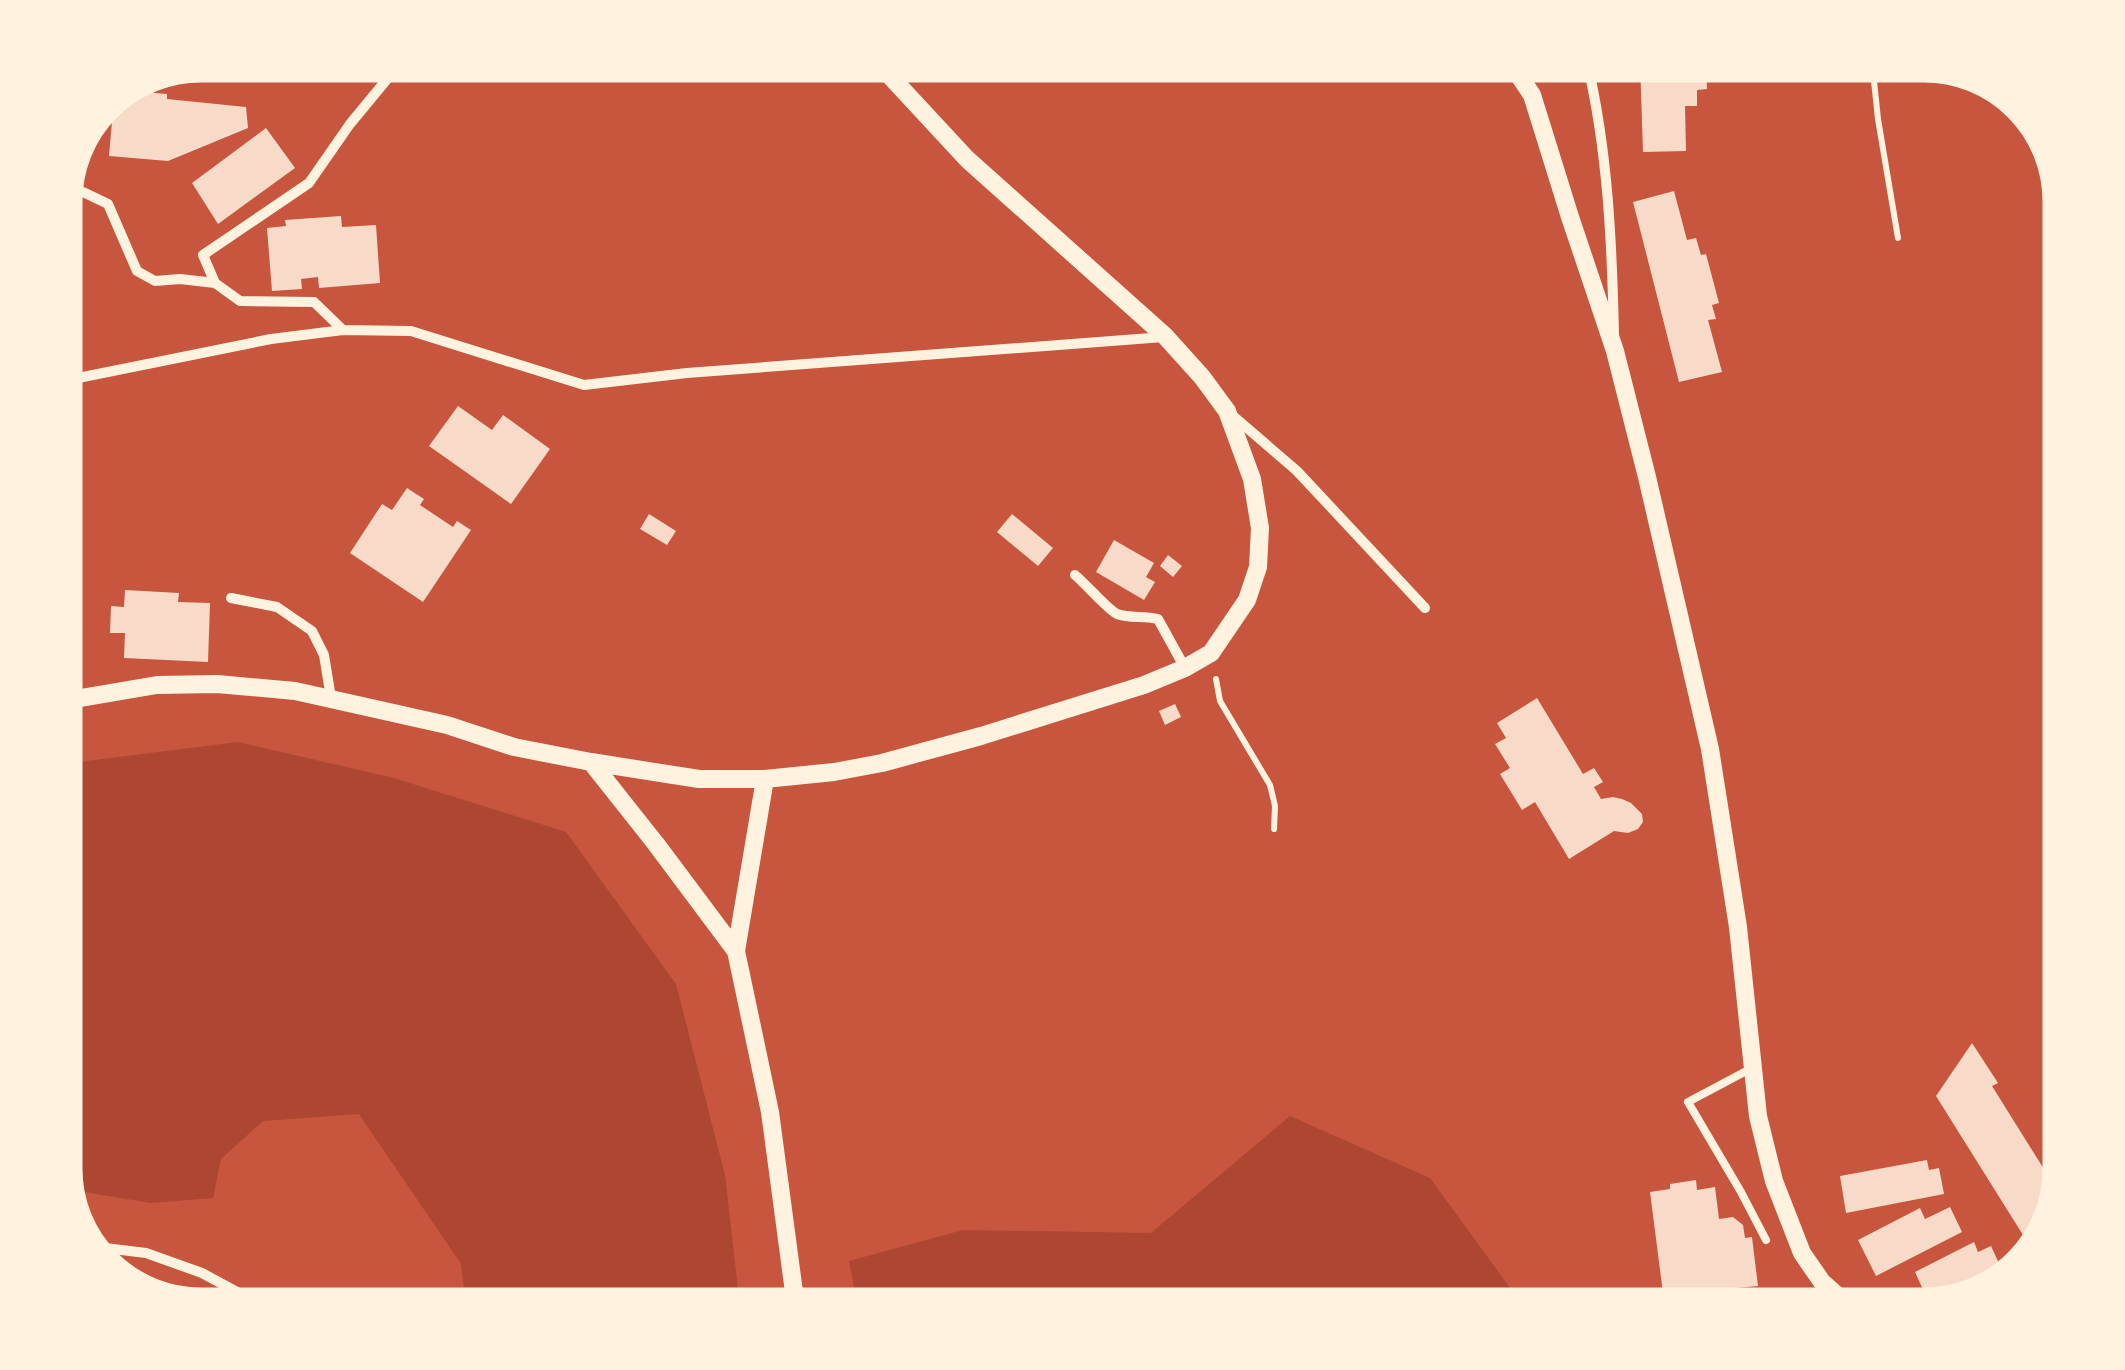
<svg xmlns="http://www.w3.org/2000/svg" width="2125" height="1370" font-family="Manrope,sans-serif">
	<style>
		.green { fill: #ae4732 }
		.building { fill: #f7dbc8 }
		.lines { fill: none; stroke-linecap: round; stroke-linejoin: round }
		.path { stroke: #fff3e0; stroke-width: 6 }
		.service { stroke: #fff3e0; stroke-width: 8 }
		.minor { stroke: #fff3e0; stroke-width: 10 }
		.tertiary { stroke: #fff3e0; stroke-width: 18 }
		.rim { fill: none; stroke: #fff3e0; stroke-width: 5 }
	</style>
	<rect width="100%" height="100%" fill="#c8553d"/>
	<path class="green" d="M 238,742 L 394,778 L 566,832 L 676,984 L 725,1175 L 740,1307 L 466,1307 L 461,1264 L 359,1114 L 263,1121 L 221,1159 L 213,1198 L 151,1203 L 66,1189 L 63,1177 L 63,764 Z
		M 1290,1116 L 1430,1178 L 1524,1307 L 858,1307 L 849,1261 L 963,1230 L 1151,1233 Z"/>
	<path class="building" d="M 1640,62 L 1706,62 L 1707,89 L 1697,90 L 1697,106 L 1685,106 L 1686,151 L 1643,152 Z
		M 133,91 L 167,94 L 167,99 L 246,107 L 248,128 L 168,161 L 109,156 L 114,98 Z
		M 266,128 L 295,168 L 218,224 L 192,183 Z
		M 1674,191 L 1687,240 L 1696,238 L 1701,255 L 1706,254 L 1719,303 L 1712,305 L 1716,319 L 1708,320 L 1722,372 L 1679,382 L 1633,202 Z
		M 341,216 L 342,227 L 376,225 L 380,283 L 319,288 L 318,277 L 301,279 L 302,289 L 272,291 L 267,228 L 286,226 L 285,220 Z
		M 458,406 L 492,430 L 503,415 L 550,449 L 511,504 L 429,446 Z
		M 407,488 L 424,499 L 420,505 L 453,527 L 457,521 L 471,530 L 423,602 L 350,553 L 382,504 L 392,510 Z
		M 649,514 L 676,531 L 667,545 L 640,529 Z
		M 1012,514 L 1053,548 L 1038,566 L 997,532 Z
		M 1114,540 L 1154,563 L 1146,577 L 1155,582 L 1144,600 L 1096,572 Z
		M 1168,555 L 1182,566 L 1173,577 L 1160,566 Z
		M 125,590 L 179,593 L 178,602 L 210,603 L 208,662 L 124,658 L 125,633 L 110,633 L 111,606 L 124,607 Z
		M 1537,698 L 1583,774 L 1594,768 L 1603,782 L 1594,787 L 1601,799 L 1613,797 L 1622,799 L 1631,803 L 1642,814 L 1643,822 L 1638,829 L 1628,833 L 1614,831 L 1569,859 L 1535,802 L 1522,810 L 1500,774 L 1510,768 L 1495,744 L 1506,738 L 1497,723 Z
		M 1175,704 L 1181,717 L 1165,725 L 1159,711 Z
		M 1972,1043 L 1998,1083 L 1992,1086 L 2052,1182 L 2057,1179 L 2059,1182 L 2039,1245 L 2033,1251 L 1936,1096 Z
		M 1927,1160 L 1929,1170 L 1939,1168 L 1944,1194 L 1846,1213 L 1840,1176 Z
		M 1696,1180 L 1697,1190 L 1715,1187 L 1719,1219 L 1733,1217 L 1743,1225 L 1745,1238 L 1752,1237 L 1758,1286 L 1737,1288 L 1739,1307 L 1678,1307 L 1676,1291 L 1663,1293 L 1650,1192 L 1670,1189 L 1670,1184 Z
		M 1950,1207 L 1962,1232 L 1876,1276 L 1858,1240 L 1920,1208 L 1925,1219 Z
		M 1974,1242 L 1978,1252 L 1991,1246 L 2003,1272 L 1994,1276 L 1993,1272 L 1929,1303 L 1915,1272 Z"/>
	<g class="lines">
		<path class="path" d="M 1872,62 L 1878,119 L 1898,238
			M 1216,679 L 1220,701 L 1270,785 L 1275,806 L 1274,829"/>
		<path class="service" d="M 1752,1068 L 1688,1102 L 1741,1192 L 1766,1240"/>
		<path class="minor" d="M 1587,62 C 1608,151 1612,244 1614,335
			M 63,191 L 83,192 L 108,204 L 137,271 L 155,281 L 180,279 L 215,283
			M 343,330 L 314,302 L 240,301 L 215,283 L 203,255 L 309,183 L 350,124 L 388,78 L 417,62
			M 63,384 L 78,378 L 271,339 L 343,330 L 411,331 L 584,385 L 687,373 L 1164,337
			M 1232,415 L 1297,471 L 1425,608
			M 1075,575 C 1086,584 1108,610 1117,614 C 1130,619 1144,615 1158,619 L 1185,668
			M 231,598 L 277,607 L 312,631 L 324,655 L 331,698
			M 89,1246 L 146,1253 L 202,1273 L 265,1307"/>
		<path class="tertiary" d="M 1510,62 L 1532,95 L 1570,217 L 1615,351 L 1647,477 L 1710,749 L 1738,927 L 1758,1116 L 1774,1181 L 1802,1253 L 1822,1282 L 1850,1307
			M 63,701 L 157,685 L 217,684 L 295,691 L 447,725 L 514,747 L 591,762 L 699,779 L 765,779 L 834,772 L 882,763 L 981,736 L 1144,685 L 1185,668 L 1211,653 L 1247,600 L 1258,567 L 1260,528 L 1252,479 L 1227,411 L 1202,377 L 1165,336 L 967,159 L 877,62
			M 591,762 L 656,844 L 736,951
			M 765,779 L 736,951 L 770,1112 L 796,1307"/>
	</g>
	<path d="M0 0H2125V1370H0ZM201 80H1924A121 121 0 0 1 2045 201V1169A121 121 0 0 1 1924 1290H201A121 121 0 0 1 80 1169V201A121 121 0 0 1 201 80Z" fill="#fff3e0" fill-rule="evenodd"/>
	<path class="rim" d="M201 80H1924A121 121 0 0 1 2045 201V1169A121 121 0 0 1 1924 1290H201A121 121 0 0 1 80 1169V201A121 121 0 0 1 201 80Z"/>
</svg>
